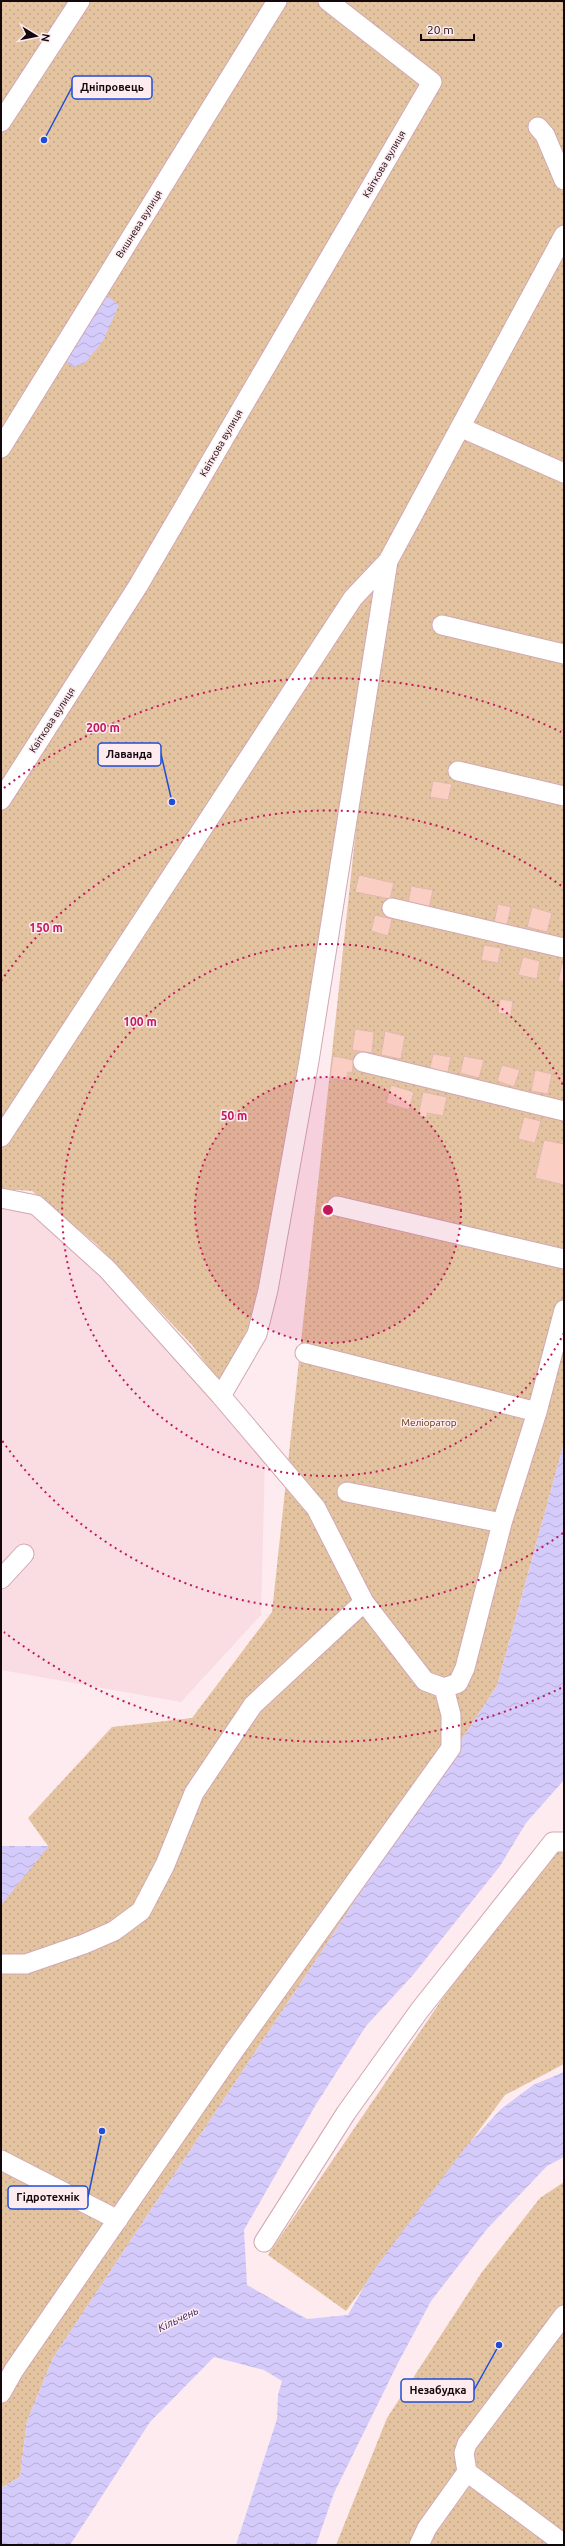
<svg xmlns="http://www.w3.org/2000/svg" width="565" height="2546" font-family="Ubuntu,sans-serif">
	<style>
		.built { fill: #fadce3 }
		.garden { fill: url(#garden-dots) }
		.water { fill: url(#water-waves) }
		.building { fill: #facec3; stroke: #e0b8ae }
		.lines { fill: none; stroke-linecap: round; stroke-linejoin: round }
		.minor-casing { stroke: #d1a8b3; stroke-width: 21 }
		.minor { stroke: #fff; stroke-width: 19 }
		.ring { fill: none; stroke: #c2185b; stroke-width: 2; stroke-dasharray: 2 4 }
		.labels { text-anchor: middle; dominant-baseline: central; stroke-width: 3; stroke-linejoin: round; paint-order: stroke }
		.street-label { font-size: 10px; fill: #15080c; stroke: #fdebf0 }
		.park-label { font-size: 10px; fill: #583505; stroke: #fdebf0 }
		.water-label { font-size: 11px; font-style: italic; fill: #3c2b64; stroke: #fdebf0 }
		.centre { fill: #c2185b; stroke: #fdebf0; stroke-width: 2 }
		.ring-label { font-size: 12px; text-anchor: middle; font-weight: bold; fill: #c2185b; stroke: #fdebf0; stroke-width: 3; stroke-linejoin: round; paint-order: stroke }
		.leader { fill: none; stroke: #1d4ed8; stroke-width: 1.5 }
		.callout-dot { fill: #1d4ed8; stroke: #fdebf0; stroke-width: 1.5 }
		.callout { fill: #fdebf0; stroke: #1d4ed8; stroke-width: 1.5 }
		.callout-label { font-size: 11px; text-anchor: middle; font-weight: bold; fill: #15080c }
	</style>
	<defs>
		<pattern id="garden-dots" width="8" height="8" patternUnits="userSpaceOnUse"><rect width="8" height="8" fill="#e4c3a0"/><path d="M2 2h.1M6 6h.1" fill="none" stroke="#c3a689" stroke-width="1.8" stroke-linecap="round"/></pattern>
		<pattern id="water-waves" width="16" height="10" patternUnits="userSpaceOnUse"><rect width="16" height="10" fill="#d5cbfb"/><path d="M0 5q4-4 8 0t8 0" fill="none" stroke="#b6add6"/></pattern>
	</defs>
	<rect width="100%" height="100%" fill="#fdebf0"/>
	<path class="built" d="M 1,1206 L 28,1212 L 104,1278 L 265,1459 L 261,1615 L 181,1702 L 1,1670 Z"/>
	<path class="garden" d="M 1,1 L 564,1 L 564,1443 L 497,1686 L 53,2358 L 27,2421 L 20,2477 L 1,2488 L 1,1905 L 48,1846 L 28,1818 L 112,1727 L 192,1718 L 272,1612 L 386,549 L 256,1314 L 219,1381 L 192,1345 L 96,1244 L 32,1191 L 1,1189 Z
		M 561,1848 L 564,1848 L 564,2064 L 505,2095 L 346,2311 L 268,2255 L 447,1992 Z
		M 564,2182 L 564,2545 L 336,2545 L 387,2418 L 482,2272 L 540,2198 Z"/>
	<path class="water" d="M 104,293 L 119,305 L 103,341 L 85,363 L 73,367 L 67,362 L 70,352 Z
		M 564,1443 L 564,1780 L 526,1823 L 500,1866 L 413,1975 L 366,2026 L 315,2106 L 244,2230 L 247,2285 L 307,2319 L 348,2315 L 373,2271 L 464,2149 L 501,2109 L 533,2085 L 564,2072 L 564,2157 L 547,2166 L 487,2229 L 431,2301 L 398,2363 L 334,2493 L 316,2545 L 236,2545 L 277,2419 L 278,2395 L 282,2381 L 264,2370 L 214,2357 L 150,2422 L 70,2545 L 1,2545 L 1,2488 L 20,2477 L 27,2421 L 53,2358 L 497,1686 Z
		M 1,1846 L 49,1846 L 1,1905 Z"/>
	<path class="building" d="M 433,781 L 452,784 L 448,800 L 430,797 Z
		M 359,875 L 394,883 L 390,899 L 355,892 Z
		M 411,886 L 433,890 L 429,908 L 408,904 Z
		M 498,904 L 511,907 L 507,925 L 494,922 Z
		M 532,907 L 552,913 L 547,932 L 527,927 Z
		M 375,915 L 392,919 L 388,936 L 371,931 Z
		M 484,945 L 501,948 L 498,963 L 481,960 Z
		M 523,957 L 540,961 L 537,979 L 518,975 Z
		M 562,964 L 564,964 L 564,982 L 558,981 Z
		M 500,999 L 513,1001 L 511,1015 L 498,1013 Z
		M 355,1029 L 374,1032 L 372,1053 L 352,1050 Z
		M 385,1031 L 405,1036 L 401,1059 L 381,1055 Z
		M 433,1054 L 451,1057 L 447,1076 L 429,1072 Z
		M 333,1056 L 354,1060 L 352,1073 L 348,1072 L 346,1081 L 330,1078 Z
		M 464,1056 L 484,1060 L 479,1078 L 460,1073 Z
		M 502,1065 L 520,1070 L 514,1087 L 497,1081 Z
		M 535,1070 L 552,1074 L 548,1094 L 531,1091 Z
		M 391,1085 L 414,1092 L 409,1110 L 386,1103 Z
		M 423,1092 L 447,1097 L 443,1116 L 427,1113 L 427,1118 L 418,1116 Z
		M 524,1117 L 541,1121 L 535,1143 L 518,1139 Z
		M 544,1140 L 564,1144 L 564,1185 L 535,1178 Z"/>
	<g class="lines">
		<g class="minor-casing">
			<path id="minor" d="M 1,122 L 80,1
				M 538,127 L 545,135 L 564,180
				M 462,428 L 564,473
				M 1,448 L 277,1
				M 442,625 L 564,654
				M 458,771 L 564,796
				M 1,800 L 138,586 L 432,82 L 328,1
				M 392,908 L 564,948
				M 363,1062 L 564,1111
				M 1,1137 L 353,598 L 388,561
				M 1,1198 L 36,1205 L 107,1269 L 221,1396 L 316,1508 L 364,1602 L 425,1681 L 444,1688 L 458,1683 L 465,1668 L 502,1523 L 537,1412 L 564,1310
				M 337,1206 L 564,1259
				M 305,1353 L 537,1412
				M 221,1396 L 257,1334 L 268,1290 L 309,1061 L 388,561 L 564,235
				M 347,1492 L 502,1523
				M 1,1579 L 24,1554
				M 1,1964 L 26,1964 L 84,1944 L 114,1931 L 141,1911 L 165,1865 L 194,1793 L 253,1705 L 364,1602
				M 1,2160 L 118,2220
				M 264,2242 L 346,2113 L 419,2011 L 553,1842 L 564,1842
				M 564,2315 L 467,2444 L 464,2453 L 467,2472 L 564,2544
				M 1,2393 L 14,2370 L 233,2052 L 451,1748 L 451,1715 L 444,1688
				M 419,2545 L 427,2528 L 467,2472"/>
		</g>
		<use href="#minor" class="minor"/>
	</g>
	<circle cx="328" cy="1210" r="133" fill="#c2185b" fill-opacity=".12"/>
	<g class="ring">
		<circle cx="328" cy="1210" r="133"/>
		<path d="M564 1333A266 266 0 1 1 564 1087"/>
		<path d="M563 1533A399 399 0 0 1 1 1439M1 981A399 399 0 0 1 563 887"/>
		<path d="M561 1688A532 532 0 0 1 4 1632M4 788A532 532 0 0 1 561 732"/>
	</g>
	<g class="labels">
		<g class="street-label">
			<text transform="translate(384 164) rotate(-60)">Квіткова вулиця</text>
			<text transform="translate(139 224) rotate(-58)">Вишнева вулиця</text>
			<text transform="translate(221 443) rotate(-60)">Квіткова вулиця</text>
			<text transform="translate(52 720) rotate(-57)">Квіткова вулиця</text>
		</g>
		<g class="park-label">
			<text x="429" y="1422">Меліоратор</text>
		</g>
		<g class="water-label">
			<text transform="translate(178 2319) rotate(-26)">Кільчень</text>
		</g>
	</g>
	<circle cx="328" cy="1210" r="6" class="centre"/>
	<g class="ring-label">
		<text x="103" y="732">200 m</text>
		<text x="46" y="932">150 m</text>
		<text x="140" y="1026">100 m</text>
		<text x="234" y="1120">50 m</text>
	</g>
	<path class="leader" d="M44 140L72 87M172 802L161 754M102 2131L88 2197M499 2345L474 2390"/>
	<g class="callout-dot">
		<circle cx="44" cy="140" r="4"/>
		<circle cx="172" cy="802" r="4"/>
		<circle cx="102" cy="2131" r="4"/>
		<circle cx="499" cy="2345" r="4"/>
	</g>
	<g class="callout">
		<rect x="72" y="76" width="80" height="23" rx="4"/>
		<rect x="98" y="743" width="63" height="23" rx="4"/>
		<rect x="8" y="2186" width="80" height="23" rx="4"/>
		<rect x="401" y="2379" width="73" height="23" rx="4"/>
	</g>
	<g class="callout-label">
		<text x="112" y="91">Дніпровець</text>
		<text x="129" y="758">Лаванда</text>
		<text x="48" y="2201">Гідротехнік</text>
		<text x="438" y="2394">Незабудка</text>
	</g>
	<rect width="565" height="2546" fill="none" stroke="#15080c" stroke-width="4"/>
	<g transform="translate(36 36) rotate(100)" stroke="#fdebf0" stroke-width="3" paint-order="stroke">
	<path d="M0-3L7 15L0 10L-7 15Z" fill="#15080c"/>
	<text y="-6" font-size="11" font-weight="bold" text-anchor="middle" fill="#15080c">N</text>
	</g>
	<path d="M421 34v6h53v-6" fill="none" stroke="#15080c" stroke-width="2"/>
	<text x="427" y="34" font-size="12" fill="#15080c" stroke="#fdebf0" stroke-width="3" paint-order="stroke">20 m</text>
</svg>
